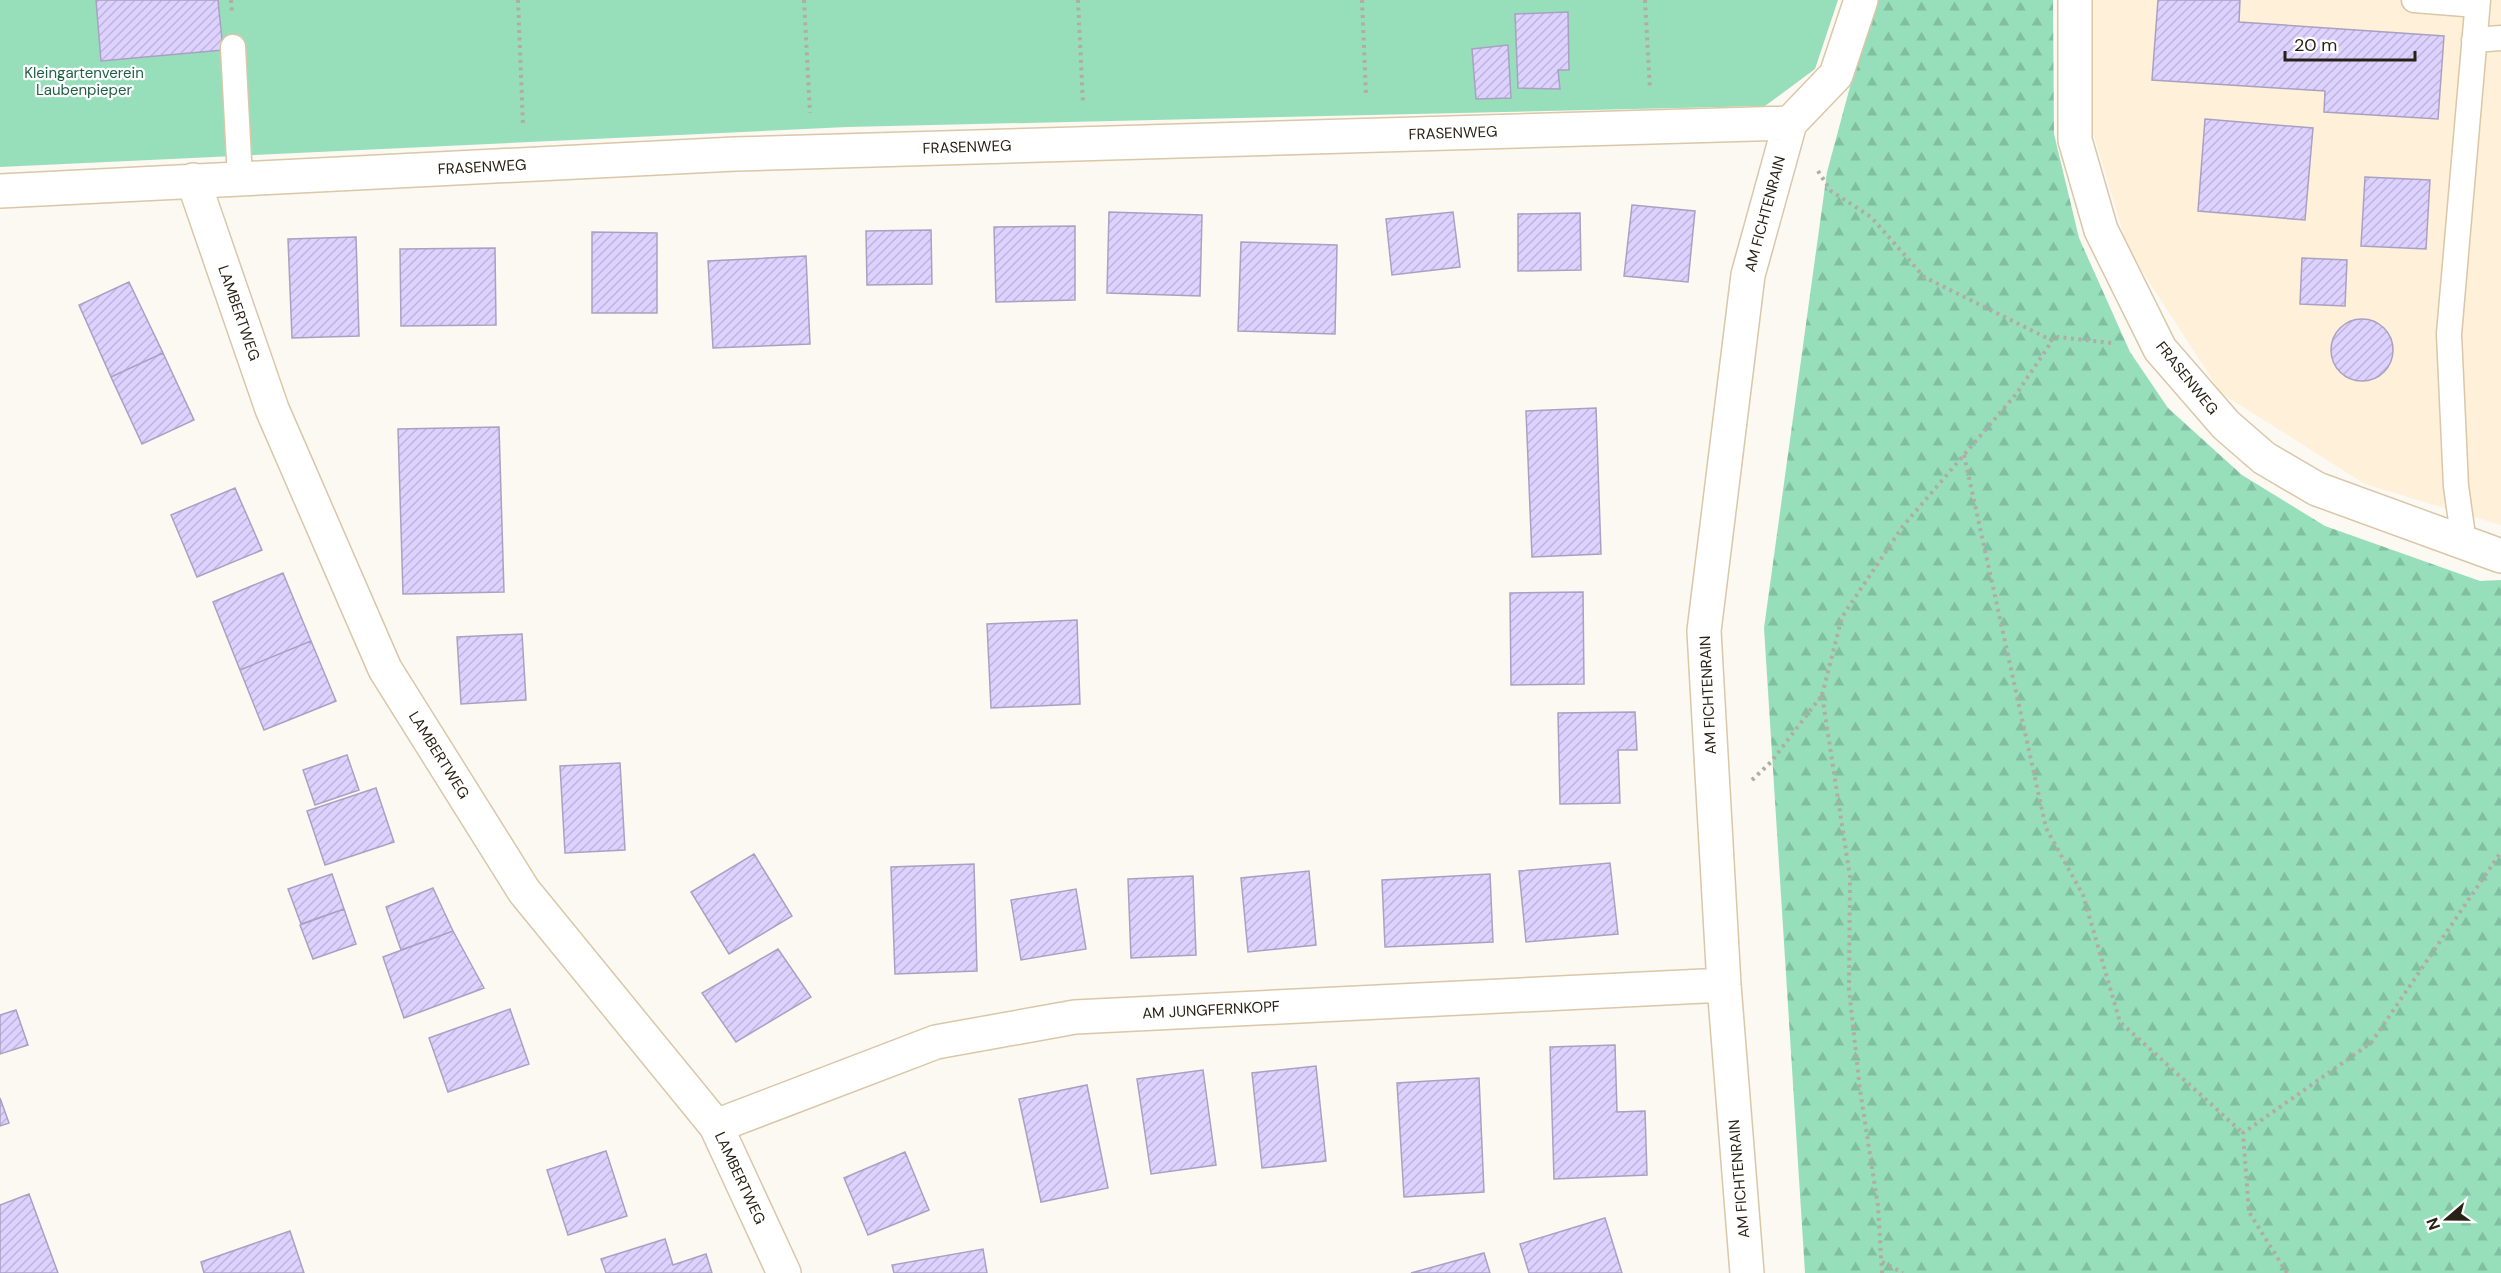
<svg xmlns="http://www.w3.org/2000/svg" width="2501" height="1273" font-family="'DM Sans',sans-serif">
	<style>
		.built { fill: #fef0d9 }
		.green { fill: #97dfbb }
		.forest { fill: url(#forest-firs) }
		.building { fill: url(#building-hatch); stroke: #a9a1c1; stroke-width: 1.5 }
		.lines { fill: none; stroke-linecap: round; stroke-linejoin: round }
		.lane-casing { stroke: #d9c7a8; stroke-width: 27 }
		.street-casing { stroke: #d9c7a8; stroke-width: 36 }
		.path { stroke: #b1aca4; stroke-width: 4; stroke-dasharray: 3 4.5; stroke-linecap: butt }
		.lane { stroke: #fff; stroke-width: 24 }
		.street { stroke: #fff; stroke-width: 33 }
		.labels { text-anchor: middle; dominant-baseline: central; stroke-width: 4.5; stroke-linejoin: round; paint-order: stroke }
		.park-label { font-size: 15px; fill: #206146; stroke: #fff }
		.street-label { font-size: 15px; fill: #282115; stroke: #fff }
	</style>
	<defs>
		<pattern id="forest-firs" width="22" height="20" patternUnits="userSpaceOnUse" patternTransform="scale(1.5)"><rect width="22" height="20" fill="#97dfbb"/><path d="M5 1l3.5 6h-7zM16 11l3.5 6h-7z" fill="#82bfa0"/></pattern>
		<pattern id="building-hatch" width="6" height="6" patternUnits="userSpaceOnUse" patternTransform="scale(1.5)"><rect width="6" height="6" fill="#ddd2ff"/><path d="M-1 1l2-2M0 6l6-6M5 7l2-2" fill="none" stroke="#beb4da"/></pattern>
	</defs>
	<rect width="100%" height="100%" fill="#fcf8f2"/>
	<path class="built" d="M 2091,0 L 2501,0 L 2501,525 L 2365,484 L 2221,393 L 2128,249 L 2092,129 Z"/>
	<path class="green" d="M 0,0 L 1838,0 L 1815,69 L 1765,106 L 847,127 L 0,167 Z"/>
	<path class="forest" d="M 1878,0 L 2053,0 L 2054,134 L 2079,238 L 2130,352 L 2168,408 L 2242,475 L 2325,526 L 2480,581 L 2501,580 L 2501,1273 L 1805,1273 L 1764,628 L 1827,172 L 1854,72 Z"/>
	<path class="building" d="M 96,0 L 218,0 L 223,50 L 101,61 Z
		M 2158,0 L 2240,0 L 2239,22 L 2444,36 L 2438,119 L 2324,112 L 2325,91 L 2152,80 Z
		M 1568,12 L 1569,70 L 1558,70 L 1560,89 L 1518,88 L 1515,14 Z
		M 1508,45 L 1511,98 L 1476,99 L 1472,49 Z
		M 2205,119 L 2313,128 L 2305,220 L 2198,211 Z
		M 2365,177 L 2430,180 L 2426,249 L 2361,246 Z
		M 1632,205 L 1695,211 L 1688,282 L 1624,276 Z
		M 1109,212 L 1202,215 L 1200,296 L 1107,293 Z
		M 1453,212 L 1460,267 L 1392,275 L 1386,219 Z
		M 1580,213 L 1581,270 L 1518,271 L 1518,214 Z
		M 1075,226 L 1075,300 L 996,302 L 994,227 Z
		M 931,230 L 932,284 L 867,285 L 866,231 Z
		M 592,232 L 657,233 L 657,313 L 592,313 Z
		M 356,237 L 359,336 L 292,338 L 288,239 Z
		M 1241,242 L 1337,245 L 1335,334 L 1238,331 Z
		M 495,248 L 496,325 L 401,326 L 400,249 Z
		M 806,256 L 810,344 L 713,348 L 708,261 Z
		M 2302,258 L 2347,260 L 2345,306 L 2300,304 Z
		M 129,282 L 163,353 L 111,377 L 79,305 Z
		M2331 350a31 31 0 1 1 62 0a31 31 0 1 1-62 0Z
		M 163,353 L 194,420 L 142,444 L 111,377 Z
		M 1596,408 L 1601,554 L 1532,557 L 1526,411 Z
		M 499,427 L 504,592 L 403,594 L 398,429 Z
		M 235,488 L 262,550 L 197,577 L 171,515 Z
		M 283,573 L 311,641 L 240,670 L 213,602 Z
		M 1583,592 L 1584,684 L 1511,685 L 1510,593 Z
		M 1077,620 L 1080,704 L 991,708 L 987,624 Z
		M 522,634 L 526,700 L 461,704 L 457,637 Z
		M 311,641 L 336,701 L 264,730 L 240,670 Z
		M 1635,712 L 1637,750 L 1618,750 L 1620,803 L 1560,804 L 1558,713 Z
		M 347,755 L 359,790 L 315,805 L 303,770 Z
		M 620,763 L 625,850 L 565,853 L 560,766 Z
		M 376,788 L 394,842 L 325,865 L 307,811 Z
		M 754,854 L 792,916 L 729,954 L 691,892 Z
		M 1610,863 L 1618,934 L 1526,942 L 1519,871 Z
		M 974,864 L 977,971 L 895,974 L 891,867 Z
		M 1309,871 L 1316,945 L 1248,952 L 1241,878 Z
		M 332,874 L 344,909 L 301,924 L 288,889 Z
		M 1490,874 L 1493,942 L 1385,947 L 1382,880 Z
		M 1193,876 L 1196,955 L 1131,958 L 1128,879 Z
		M 433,888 L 453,931 L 401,950 L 386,907 Z
		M 1076,889 L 1086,949 L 1021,960 L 1011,900 Z
		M 344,909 L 356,944 L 313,959 L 300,925 Z
		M 453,931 L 484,988 L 404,1018 L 383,957 Z
		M 778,949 L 811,997 L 736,1042 L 702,993 Z
		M 510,1009 L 529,1064 L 448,1092 L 429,1038 Z
		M 16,1010 L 28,1045 L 0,1054 L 0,1015 Z
		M 1615,1045 L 1617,1112 L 1645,1111 L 1647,1175 L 1554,1179 L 1550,1047 Z
		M 1316,1066 L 1326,1161 L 1262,1168 L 1252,1073 Z
		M 1203,1070 L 1216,1165 L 1151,1174 L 1137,1079 Z
		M 1479,1078 L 1484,1192 L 1404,1197 L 1397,1083 Z
		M 1087,1085 L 1108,1188 L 1041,1202 L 1019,1099 Z
		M 0,1098 L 9,1123 L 0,1126 Z
		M 606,1151 L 627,1216 L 568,1235 L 547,1170 Z
		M 905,1152 L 929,1210 L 868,1235 L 844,1178 Z
		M 29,1194 L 58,1273 L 0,1273 L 0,1205 Z
		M 1605,1218 L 1622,1273 L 1529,1273 L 1520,1244 Z
		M 290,1231 L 304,1273 L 204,1273 L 201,1262 Z
		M 665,1239 L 673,1265 L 706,1254 L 712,1273 L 606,1273 L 601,1259 Z
		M 983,1249 L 987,1273 L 894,1273 L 892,1265 Z
		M 1484,1253 L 1490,1273 L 1411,1273 Z"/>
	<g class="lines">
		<g class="lane-casing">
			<path id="lane" d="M 2414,0 L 2477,5
				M 2474,40 L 2501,38
				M 233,47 L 240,179
				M 2464,543 L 2456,486 L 2449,334 L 2478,0"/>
		</g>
		<g class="street-casing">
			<path id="street" d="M 2075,0 L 2075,140 L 2101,230 L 2160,349 L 2226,425 L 2264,458 L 2317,489 L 2501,556
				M 193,180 L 272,409 L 385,669 L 524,891 L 716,1126 L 784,1273
				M 0,191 L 735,154 L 1790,123 L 1836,75 L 1861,0
				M 716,1126 L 936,1042 L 1075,1017 L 1724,985
				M 1747,1273 L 1724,985 L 1704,631 L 1748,275 L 1790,123"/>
		</g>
		<path class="path" d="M 231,0 L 232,14
			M 518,0 L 523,125
			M 804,0 L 810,113
			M 1078,0 L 1083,104
			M 1362,0 L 1366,95
			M 1645,0 L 1650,89
			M 1818,171 L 1831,191 L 1871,217 L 1924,277 L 2053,341 L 2058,337 L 2112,343
			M 1964,455 L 2046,828 L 2083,895 L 2120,1022 L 2243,1133
			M 1822,695 L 1842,617 L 1903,526 L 2017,393 L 2052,341
			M 1752,780 L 1771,762 L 1822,695 L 1850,877 L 1849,989 L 1860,1090 L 1878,1206 L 1882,1273
			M 1882,1262 L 1903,1273
			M 2287,1273 L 2249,1212 L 2243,1133 L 2371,1043 L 2501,852"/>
		<use href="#lane" class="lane"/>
		<use href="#street" class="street"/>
	</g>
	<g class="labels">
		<g class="park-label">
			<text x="84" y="73">Kleingartenverein<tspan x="84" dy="17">Laubenpieper</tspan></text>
		</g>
		<g class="street-label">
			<text transform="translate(1453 133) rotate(-2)">FRASENWEG</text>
			<text transform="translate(967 147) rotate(-2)">FRASENWEG</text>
			<text transform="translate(482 167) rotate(-3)">FRASENWEG</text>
			<text transform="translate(1765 214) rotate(-75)">AM FICHTENRAIN</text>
			<text transform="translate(239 313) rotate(71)">LAMBERTWEG</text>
			<text transform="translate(2187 378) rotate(51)">FRASENWEG</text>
			<text transform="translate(1708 695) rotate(-93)">AM FICHTENRAIN</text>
			<text transform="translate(439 755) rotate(58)">LAMBERTWEG</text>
			<text transform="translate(1211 1010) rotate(-3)">AM JUNGFERNKOPF</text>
			<text transform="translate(740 1178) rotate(65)">LAMBERTWEG</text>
			<text transform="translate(1739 1179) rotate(-95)">AM FICHTENRAIN</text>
		</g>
	</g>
	<g transform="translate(2447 1219) rotate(250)" stroke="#ffffff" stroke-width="4.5" paint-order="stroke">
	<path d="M0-4.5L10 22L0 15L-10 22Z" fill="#282115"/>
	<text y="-9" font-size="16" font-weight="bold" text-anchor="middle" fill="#282115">N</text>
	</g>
	<path d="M2285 51v9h130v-9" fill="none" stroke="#282115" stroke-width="3"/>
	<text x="2294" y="51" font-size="18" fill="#282115" stroke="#ffffff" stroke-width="4.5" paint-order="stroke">20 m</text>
</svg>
